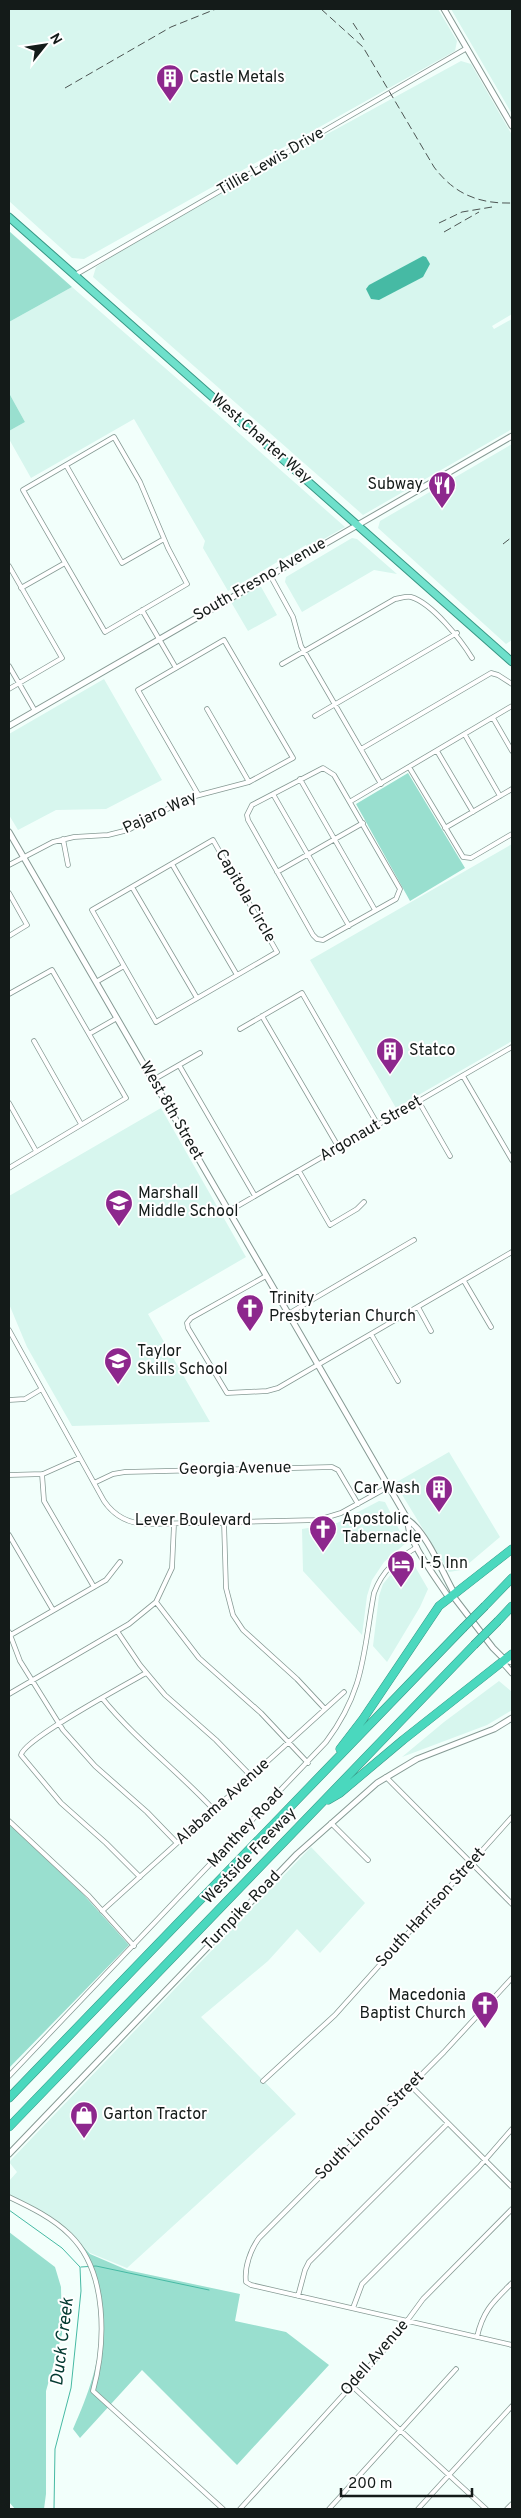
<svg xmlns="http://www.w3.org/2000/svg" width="521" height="2518" font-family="Overpass,sans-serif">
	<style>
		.built { fill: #d7f6ee }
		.green { fill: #99dfcf }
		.water { fill: #46baa4 }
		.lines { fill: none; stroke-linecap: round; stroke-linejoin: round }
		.stream { stroke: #46baa4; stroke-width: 1 }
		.minor-casing { stroke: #869a94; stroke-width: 5.5 }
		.tertiary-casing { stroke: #869a94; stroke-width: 7 }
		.trunk-casing { stroke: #379684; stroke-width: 9 }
		.motorway-casing { stroke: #379684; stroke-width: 9 }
		.minor { stroke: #fff; stroke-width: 4 }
		.tertiary { stroke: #fff; stroke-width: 5 }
		.trunk { stroke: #6ee0cb; stroke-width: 7 }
		.motorway { stroke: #4ad8be; stroke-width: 8 }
		.rail { stroke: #4d5553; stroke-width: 1; stroke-dasharray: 8 4; stroke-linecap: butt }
		.motorway-bridge-casing { stroke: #379684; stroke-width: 9; stroke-linecap: butt }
		.motorway-bridge { stroke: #4ad8be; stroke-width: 8 }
		.labels { text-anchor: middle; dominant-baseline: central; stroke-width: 4; stroke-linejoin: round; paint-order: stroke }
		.poi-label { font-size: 16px; fill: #141b19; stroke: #fff; text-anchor: start }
		.street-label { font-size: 16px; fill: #141b19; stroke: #fff }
		.water-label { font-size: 18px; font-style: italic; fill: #023930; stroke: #fff }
	</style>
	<rect width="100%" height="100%" fill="#f2fffb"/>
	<path class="built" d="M 9,9 L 438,9 L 457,41 L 455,51 L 84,259 L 72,258 L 9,201 Z
		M 451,9 L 512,9 L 512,114 Z
		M 461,61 L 471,64 L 512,135 L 512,314 L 492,326 L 494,329 L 512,319 L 512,429 L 363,515 L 93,277 L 96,267 L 159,226 Z
		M 72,287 L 188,388 L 345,527 L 308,548 L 306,545 L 228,591 L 203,548 L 205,541 L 134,419 L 31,478 L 9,439 L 9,431 L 25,422 L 9,393 L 9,322 Z
		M 512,444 L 512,640 L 506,644 L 378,528 L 380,521 Z
		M 352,538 L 357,539 L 397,574 L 374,570 L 302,612 L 285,582 L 286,577 Z
		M 260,585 L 277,615 L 248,631 L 231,602 Z
		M 104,679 L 162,780 L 106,809 L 56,810 L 18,830 L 9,815 L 9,734 Z
		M 512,844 L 512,1041 L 396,1108 L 310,960 Z
		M 161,1108 L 246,1257 L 148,1314 L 210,1422 L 72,1426 L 27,1347 L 9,1304 L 9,1196 Z
		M 449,1452 L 500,1537 L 461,1570 L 449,1572 L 395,1483 Z
		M 379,1501 L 385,1502 L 406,1543 L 384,1562 L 372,1580 L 367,1596 L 362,1635 L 303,1571 L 302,1529 L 337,1523 Z
		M 403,1560 L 413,1563 L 428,1589 L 420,1607 L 387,1662 L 373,1646 L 379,1596 L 383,1584 Z
		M 499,1681 L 512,1692 L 512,1710 L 487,1725 L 402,1757 L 444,1722 Z
		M 311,1847 L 365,1903 L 320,1953 L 297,1929 L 268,1961 L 201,2017 L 296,2114 L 127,2268 L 90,2253 L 65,2228 L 9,2198 L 9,2181 L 17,2172 L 9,2162 Z"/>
	<path class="green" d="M 9,231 L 72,287 L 9,322 Z
		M 9,393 L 25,422 L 9,431 Z
		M 408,773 L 465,868 L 410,901 L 356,804 Z
		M 9,1824 L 83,1894 L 129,1945 L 9,2068 Z
		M 9,2232 L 55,2267 L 61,2287 L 62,2334 L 46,2391 L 46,2494 L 44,2509 L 15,2509 L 9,2502 Z
		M 72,2234 L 90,2254 L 127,2270 L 240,2294 L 235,2321 L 286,2332 L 329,2365 L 237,2465 L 142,2370 L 80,2438 L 73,2429 C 92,2386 107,2343 99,2295 C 95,2275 81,2253 72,2234 Z"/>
	<path class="water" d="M 423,256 L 426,257 L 430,264 L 423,277 L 379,300 L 371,299 L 366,289 L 369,285 Z"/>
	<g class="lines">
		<path class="stream" d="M 9,2210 L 62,2248 L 80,2267 L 81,2291 L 71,2388 L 55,2449 L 54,2509
			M 81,2267 L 96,2266 L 209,2290"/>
		<g class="minor-casing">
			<path id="minor" d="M 75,275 L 467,48
				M 114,437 L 140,482 L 168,548 L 187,584 L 105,632 L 23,490 Z
				M 66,465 L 122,563 L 164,539
				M 9,566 L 62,658 L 9,689
				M 270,575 L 293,617 L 301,646 L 381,784
				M 21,588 L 65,563
				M 142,610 L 176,668
				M 282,664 L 395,599 C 401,598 406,596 411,597 C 432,603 461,640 472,658
				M 9,666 L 35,711
				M 207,709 L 249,782
				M 315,716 L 457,633
				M 493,718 L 512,751
				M 465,735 L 500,796
				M 361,749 L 491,673 L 498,675 L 512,684
				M 437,751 L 473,812
				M 409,767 L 463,857 L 471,858 L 512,834
				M 323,768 L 334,775 L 400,889 L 396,899 L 323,940 L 317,939 L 313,935 L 248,820 L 247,815 L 252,805 Z
				M 300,779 L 375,910
				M 273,794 L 349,926
				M 351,801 L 512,706
				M 445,828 L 512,789
				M 63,839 L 68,865
				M 213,840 L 277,952 L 156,1022 L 92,910 Z
				M 172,864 L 237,975
				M 9,865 L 53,842 L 74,837 L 108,835 L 128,830 L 188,798 L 249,782 L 293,758 L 224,640 L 138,690 L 198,794
				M 277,872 L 363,823
				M 132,887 L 197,998
				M 9,893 L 27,925 L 9,936
				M 96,982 L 124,966
				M 9,994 L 52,970 L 126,1098 L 9,1168
				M 262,1016 L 339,1148
				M 240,1029 L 302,993 L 378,1125
				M 89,1034 L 117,1018
				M 34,1041 L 81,1124
				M 179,1065 L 255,1196
				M 463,1076 L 512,1160
				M 153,1080 L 200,1053
				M 419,1102 L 450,1156
				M 9,1103 L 36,1151
				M 299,1171 L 330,1225 L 357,1209 L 364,1202
				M 229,1211 L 512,1047
				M 266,1276 L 191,1318 L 187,1323 L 188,1328 L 227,1393 L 267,1391 L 278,1388 L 512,1252
				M 464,1281 L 491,1327
				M 418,1307 L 431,1331
				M 288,1314 L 414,1240
				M 9,1330 L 104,1501 C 115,1517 129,1524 148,1524 L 318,1520 L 341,1513 L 388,1487
				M 371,1334 L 398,1381
				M 9,1400 L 25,1399 L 40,1390
				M 42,1474 L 44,1501 L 94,1587
				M 9,1475 L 43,1474 L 79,1458
				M 94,1483 L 113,1474 L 125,1472 L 332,1467 L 338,1470 L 358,1504
				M 224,1522 L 226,1588 L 233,1615 L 243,1630 L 297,1679 L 325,1709
				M 9,1535 L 53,1610
				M 156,1602 L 199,1658 L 261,1713 L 308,1763
				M 117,1631 L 140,1665 L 165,1695 L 216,1740 L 251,1776
				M 9,1632 L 20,1661 L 63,1730 L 95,1766 L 147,1812 L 177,1843
				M 9,1636 L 106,1580 L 120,1562
				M 9,1694 L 129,1624 L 156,1602 L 172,1568 L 174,1524
				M 102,1698 C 136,1740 178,1771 214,1810
				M 386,1777 L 512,1904
				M 9,1821 L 89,1896 L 134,1946
				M 331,1823 L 368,1860
				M 140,1877 L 106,1843 L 61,1803 L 21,1755 C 24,1739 127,1684 146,1673
				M 102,1911 L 344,1692
				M 512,1978 L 444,2052 L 259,2238 C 251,2249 244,2267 246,2282 L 251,2285 L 512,2345
				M 9,2076 L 326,1742 C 365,1690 363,1653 374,1593 C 383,1569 396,1560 417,1547
				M 263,2081 L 335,2015 L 512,1817
				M 411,2086 L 512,2187
				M 9,2197 C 30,2207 53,2218 70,2235 C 108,2272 106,2343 93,2391 L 223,2509
				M 298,2296 L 305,2270 L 309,2262 L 448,2123
				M 353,2308 L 362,2284 L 479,2167 L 512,2129
				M 477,2337 C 483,2310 494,2301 512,2283
				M 352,2386 L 486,2509
				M 240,2509 L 393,2340 L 423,2299 L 512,2209
				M 329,2509 L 456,2369
				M 418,2509 L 512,2406
				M 507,2509 L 512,2504"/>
		</g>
		<g class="tertiary-casing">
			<path id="tertiary" d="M 444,9 L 512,126
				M 9,726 L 512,436
				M 9,832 L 408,1520 C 426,1532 442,1571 453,1591 L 453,1596 L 493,1648 L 505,1660 L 512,1662
				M 408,1520 C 406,1539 436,1578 447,1595 L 452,1596
				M 505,1660 L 505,1665 L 512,1673
				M 9,2154 L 297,1854 L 377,1783 L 417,1759 L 494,1729 L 512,1718"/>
		</g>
		<g class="trunk-casing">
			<path id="trunk" d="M 9,217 L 512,662"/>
		</g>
		<g class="motorway-casing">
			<path id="motorway" d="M 485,1606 L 512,1578
				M 498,1621 L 512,1606
				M 340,1749 L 363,1719 L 439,1606 L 512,1549
				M 328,1800 L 340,1793 L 403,1740 L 512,1654
				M 9,2098 L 463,1628
				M 9,2127 L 474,1645"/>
		</g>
		<use href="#minor" class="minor"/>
		<use href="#tertiary" class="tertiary"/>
		<use href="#trunk" class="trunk"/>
		<use href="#motorway" class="motorway"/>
		<path class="rail" d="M 321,9 L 363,47 L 434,167 C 454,194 479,204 512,203
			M 353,23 L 364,40
			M 65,88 L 171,27 L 216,9
			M 439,223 L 462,212 L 492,207
			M 444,232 L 479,212
			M 503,544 L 512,537"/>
		<g class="motorway-bridge-casing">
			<path id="motorway-bridge" d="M 463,1628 L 485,1606
				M 474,1645 L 498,1621"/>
		</g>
		<use href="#motorway-bridge" class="motorway-bridge"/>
	</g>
	<defs>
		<g id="building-pin" transform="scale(1.4375)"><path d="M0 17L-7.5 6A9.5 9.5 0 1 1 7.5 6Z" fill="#8d278d" stroke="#fff"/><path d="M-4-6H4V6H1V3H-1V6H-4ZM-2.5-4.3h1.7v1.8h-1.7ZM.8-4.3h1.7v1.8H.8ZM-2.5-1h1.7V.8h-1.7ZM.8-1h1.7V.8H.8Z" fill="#fff"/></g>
		<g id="restaurant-pin" transform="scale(1.4375)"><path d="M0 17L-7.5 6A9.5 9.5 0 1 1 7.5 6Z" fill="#8d278d" stroke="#fff"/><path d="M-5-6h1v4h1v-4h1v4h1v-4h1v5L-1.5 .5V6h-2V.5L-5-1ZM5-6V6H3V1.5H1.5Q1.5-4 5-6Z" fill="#fff"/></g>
		<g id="school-pin" transform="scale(1.4375)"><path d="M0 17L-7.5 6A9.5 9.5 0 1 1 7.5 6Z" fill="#8d278d" stroke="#fff"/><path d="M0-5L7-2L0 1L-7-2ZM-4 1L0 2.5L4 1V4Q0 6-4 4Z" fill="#fff"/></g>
		<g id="church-pin" transform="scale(1.4375)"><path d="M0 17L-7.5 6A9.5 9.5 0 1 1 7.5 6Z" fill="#8d278d" stroke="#fff"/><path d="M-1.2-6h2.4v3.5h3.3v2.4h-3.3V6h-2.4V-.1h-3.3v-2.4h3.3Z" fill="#fff"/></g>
		<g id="hotel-pin" transform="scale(1.4375)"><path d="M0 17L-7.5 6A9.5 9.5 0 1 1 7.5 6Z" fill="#8d278d" stroke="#fff"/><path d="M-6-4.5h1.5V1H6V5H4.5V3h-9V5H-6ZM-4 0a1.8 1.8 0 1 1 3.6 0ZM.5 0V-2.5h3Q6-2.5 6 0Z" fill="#fff"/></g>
		<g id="shop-pin" transform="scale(1.4375)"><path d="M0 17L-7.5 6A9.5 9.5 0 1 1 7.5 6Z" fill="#8d278d" stroke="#fff"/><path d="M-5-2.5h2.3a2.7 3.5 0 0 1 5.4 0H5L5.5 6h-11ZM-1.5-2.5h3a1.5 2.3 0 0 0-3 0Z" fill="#fff"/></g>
	</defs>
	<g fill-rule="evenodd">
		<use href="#building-pin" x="170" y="78"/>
		<use href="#restaurant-pin" x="442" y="485"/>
		<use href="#building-pin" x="390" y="1051"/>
		<use href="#school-pin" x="119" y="1203"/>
		<use href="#church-pin" x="250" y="1308"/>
		<use href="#school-pin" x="118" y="1361"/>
		<use href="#building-pin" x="439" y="1489"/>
		<use href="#church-pin" x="323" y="1529"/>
		<use href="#hotel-pin" x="401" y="1564"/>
		<use href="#church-pin" x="485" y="2005"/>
		<use href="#shop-pin" x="84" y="2115"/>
	</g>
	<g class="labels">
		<g class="poi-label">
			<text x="189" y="78">Castle Metals</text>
			<text x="423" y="485" text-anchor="end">Subway</text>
			<text x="409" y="1051">Statco</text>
			<text x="138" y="1194">Marshall<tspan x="138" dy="18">Middle School</tspan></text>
			<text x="269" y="1299">Trinity<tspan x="269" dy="18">Presbyterian Church</tspan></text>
			<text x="137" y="1352">Taylor<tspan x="137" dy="18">Skills School</tspan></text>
			<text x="420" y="1489" text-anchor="end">Car Wash</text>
			<text x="342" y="1520">Apostolic<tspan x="342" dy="18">Tabernacle</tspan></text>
			<text x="420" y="1564">I-5 Inn</text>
			<text x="466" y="1996" text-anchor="end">Macedonia<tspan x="466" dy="18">Baptist Church</tspan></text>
			<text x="103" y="2115">Garton Tractor</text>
		</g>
		<g class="street-label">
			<text transform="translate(271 162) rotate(-30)">Tillie Lewis Drive</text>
			<text transform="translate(261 439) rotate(41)">West Charter Way</text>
			<text transform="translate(260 580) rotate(-30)">South Fresno Avenue</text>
			<text transform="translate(160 813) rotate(-25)">Pajaro Way</text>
			<text transform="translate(245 896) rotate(60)">Capitola Circle</text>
			<text transform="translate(171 1111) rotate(60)">West 8th Street</text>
			<text transform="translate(371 1129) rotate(-30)">Argonaut Street</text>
			<text transform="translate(235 1469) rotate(-1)">Georgia Avenue</text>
			<text x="193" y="1521">Lever Boulevard</text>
			<text transform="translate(223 1802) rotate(-42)">Alabama Avenue</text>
			<text transform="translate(246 1828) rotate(-47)">Manthey Road</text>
			<text transform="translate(250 1856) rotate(-46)">Westside Freeway</text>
			<text transform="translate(431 1908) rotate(-48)">South Harrison Street</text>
			<text transform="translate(242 1911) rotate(-46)">Turnpike Road</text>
			<text transform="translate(370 2126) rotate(-45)">South Lincoln Street</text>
			<text transform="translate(375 2358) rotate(-49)">Odell Avenue</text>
		</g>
		<g class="water-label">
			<text transform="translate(63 2342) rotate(-83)">Duck Creek</text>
		</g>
	</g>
	<rect width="521" height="2518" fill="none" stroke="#141b19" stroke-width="20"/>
	<g transform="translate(45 45) rotate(60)" stroke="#ffffff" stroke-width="4" paint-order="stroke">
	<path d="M0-4L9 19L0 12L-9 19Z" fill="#141b19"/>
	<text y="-8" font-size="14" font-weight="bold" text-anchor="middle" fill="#141b19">N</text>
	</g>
	<path d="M341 2488v8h131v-8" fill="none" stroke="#141b19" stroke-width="2.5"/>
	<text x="348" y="2488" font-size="15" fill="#141b19" stroke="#ffffff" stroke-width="4" paint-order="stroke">200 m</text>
</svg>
